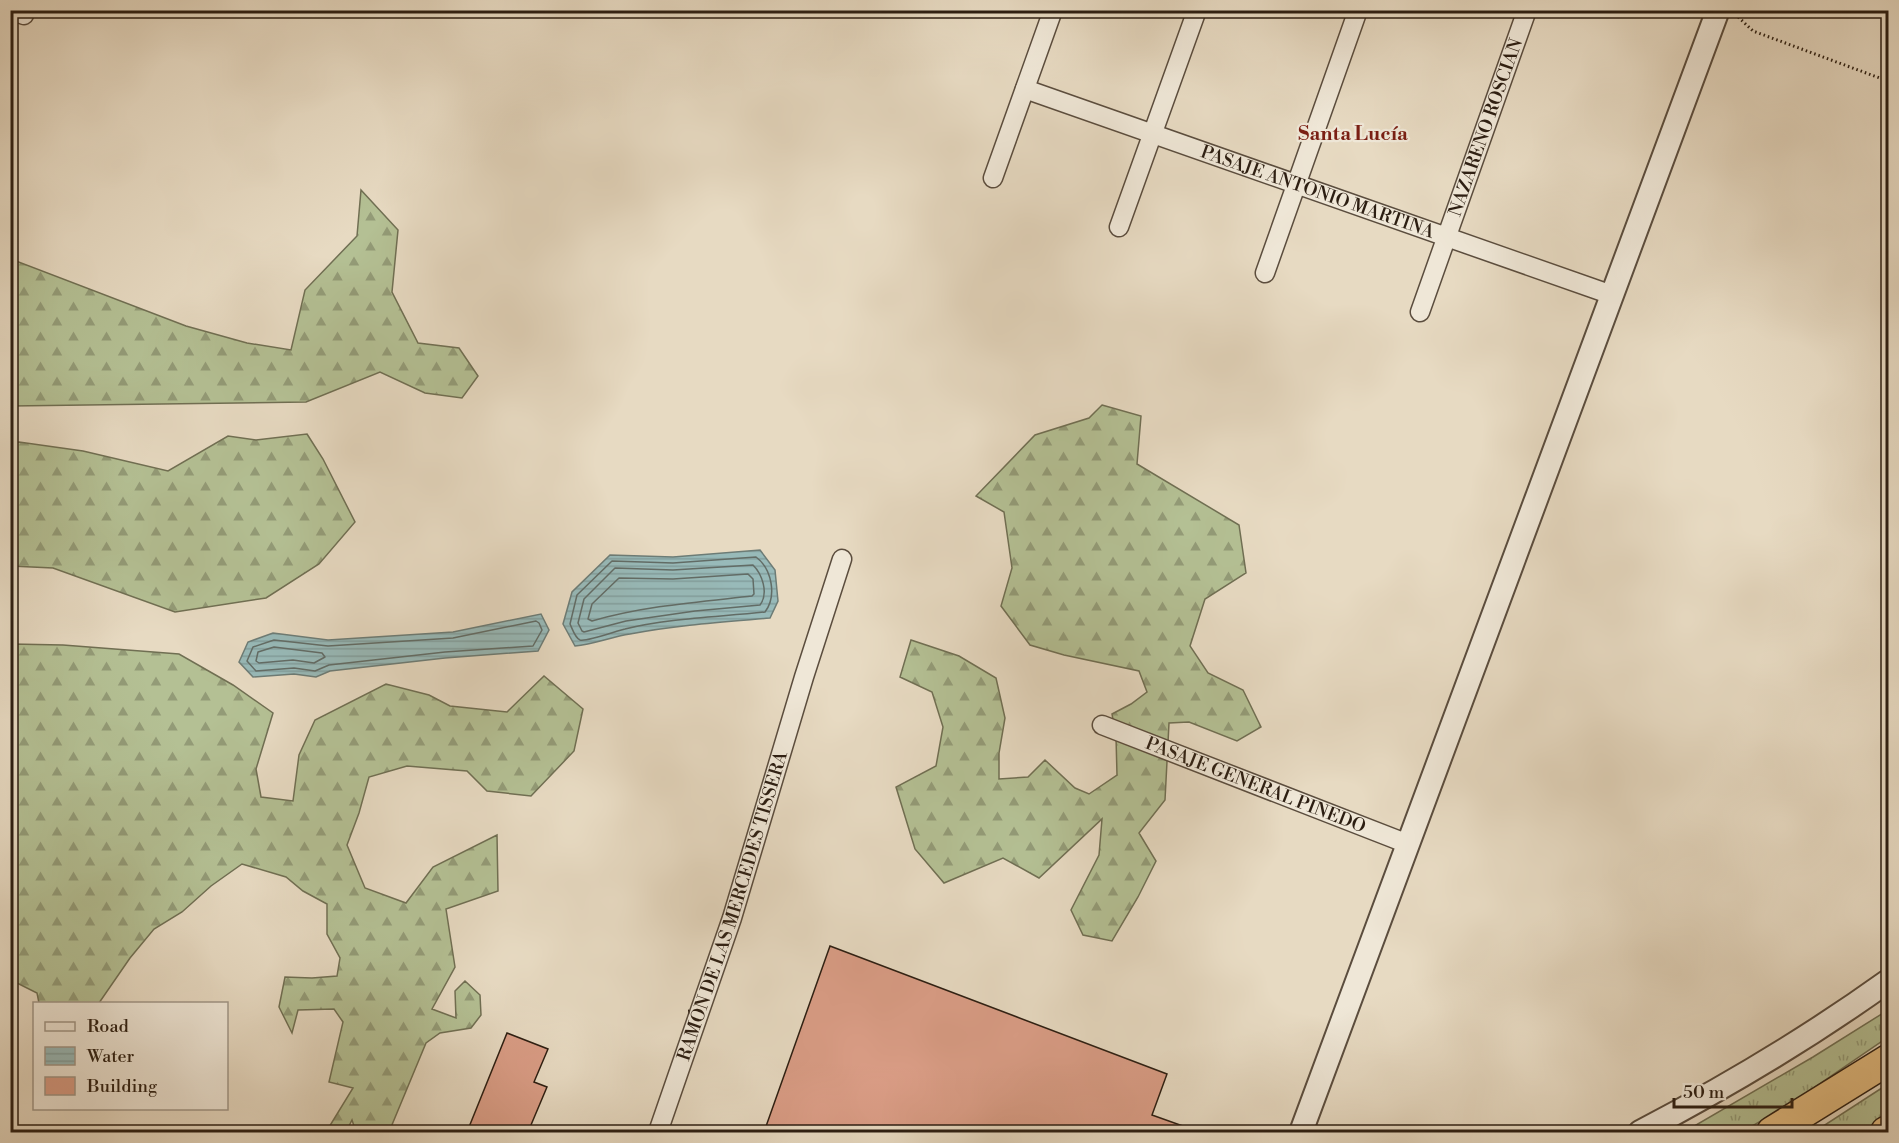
<svg xmlns="http://www.w3.org/2000/svg" width="1899" height="1143" font-family="'Libre Bodoni',serif">
	<style>
		.grass { fill: url(#grass-tufts); stroke: #706f53; stroke-width: 1.5 }
		.forest { fill: url(#forest-firs); stroke: #706f53; stroke-width: 1.5 }
		.water { fill: url(#water-rules); stroke: #6d7c76; stroke-width: 1.5 }
		.lines { fill: none; stroke-linecap: round; stroke-linejoin: round }
		.shore { stroke: #626c66; stroke-width: 1.5 }
		.building { fill: #da9d86; stroke: #2c1e12; stroke-width: 1.5 }
		.minor-casing { stroke: #5b4d3e; stroke-width: 21 }
		.tertiary-casing { stroke: #5b4d3e; stroke-width: 26 }
		.trunk-casing { stroke: #2c1e12; stroke-width: 33 }
		.path { stroke: #2c1e12; stroke-width: 3; stroke-dasharray: 1.5 3; stroke-linecap: butt }
		.minor { stroke: #efe7d7; stroke-width: 18 }
		.tertiary { stroke: #efe7d7; stroke-width: 22 }
		.trunk { stroke: #e4bd81; stroke-width: 30 }
		.labels { text-anchor: middle; dominant-baseline: central; stroke-width: 4.5; stroke-linejoin: round; paint-order: stroke }
		.street-label { font-size: 18px; fill: #2c1e12; stroke: #efe7d7 }
		.neighbourhood-label { font-size: 20px; font-weight: bold; fill: #7a1f14; stroke: #efe7d7 }
	</style>
	<defs>
		<pattern id="grass-tufts" width="24" height="20" patternUnits="userSpaceOnUse" patternTransform="scale(1.5)"><rect width="24" height="20" fill="#b4c094"/><path d="M3 7l-1-3M5 7V3M7 7l1-3M15 17l-1-3M17 17v-4M19 17l1-3" fill="none" stroke="#939b77"/></pattern>
		<pattern id="forest-firs" width="22" height="20" patternUnits="userSpaceOnUse" patternTransform="scale(1.5)"><rect width="22" height="20" fill="#b4c094"/><path d="M5 1l3.5 6h-7zM16 11l3.5 6h-7z" fill="#939b77"/></pattern>
		<pattern id="water-rules" width="6" height="5" patternUnits="userSpaceOnUse" patternTransform="scale(1.5)"><rect width="6" height="5" fill="#98bab9"/><path d="M0 2.5h6" fill="none" stroke="#839f9e"/></pattern>
	</defs>
	<rect width="100%" height="100%" fill="#e7dac2"/>
	<filter id="stains"><feTurbulence type="fractalNoise" baseFrequency=".00333" numOctaves="4"/><feColorMatrix values="0 0 0 0 .2 0 0 0 0 .09 0 0 0 0 .02 0 0 0 .5 -.17"/></filter>
	<radialGradient id="worn" r=".72"><stop offset=".6" stop-color="#630" stop-opacity="0"/><stop offset="1" stop-color="#630" stop-opacity=".3"/></radialGradient>
	<path class="grass" d="M 1888,1010 L 1888,1037 L 1790,1104 L 1742,1132 L 1684,1132 L 1813,1057 Z
		M 1888,1084 L 1888,1117 L 1865,1132 L 1814,1132 Z"/>
	<path class="forest" d="M 361,190 L 398,230 L 392,292 L 418,343 L 459,348 L 478,376 L 462,398 L 425,393 L 380,372 L 306,402 L 11,406 L 11,259 L 186,326 L 247,343 L 291,350 L 305,290 L 357,236 Z
		M 1102,405 L 1141,416 L 1137,464 L 1239,525 L 1246,573 L 1205,599 L 1190,646 L 1208,673 L 1243,690 L 1261,727 L 1237,741 L 1189,722 L 1169,723 L 1165,800 L 1139,833 L 1156,861 L 1138,897 L 1112,941 L 1083,935 L 1071,910 L 1099,855 L 1102,819 L 1039,878 L 1003,858 L 944,883 L 915,849 L 896,787 L 936,766 L 943,727 L 932,692 L 900,677 L 911,640 L 959,656 L 996,678 L 1005,718 L 999,753 L 999,779 L 1028,777 L 1045,760 L 1075,788 L 1089,794 L 1117,775 L 1116,737 L 1112,714 L 1131,704 L 1147,692 L 1139,671 L 1064,655 L 1030,645 L 1001,606 L 1012,568 L 1004,512 L 976,496 L 1035,435 L 1089,418 Z
		M 307,434 L 323,459 L 355,522 L 319,564 L 266,598 L 175,612 L 53,568 L 11,566 L 11,443 L 19,442 L 83,451 L 168,471 L 228,436 L 256,440 Z
		M 11,644 L 63,645 L 179,654 L 233,685 L 273,713 L 256,769 L 261,797 L 293,801 L 299,755 L 315,720 L 386,684 L 429,695 L 450,706 L 507,712 L 544,676 L 583,709 L 574,751 L 531,796 L 487,791 L 467,771 L 407,766 L 369,777 L 359,813 L 347,845 L 365,888 L 406,903 L 433,867 L 497,835 L 498,891 L 446,909 L 455,967 L 432,1009 L 456,1018 L 455,991 L 465,981 L 480,995 L 481,1015 L 471,1028 L 440,1033 L 426,1043 L 389,1132 L 356,1132 L 352,1120 L 346,1132 L 326,1132 L 353,1088 L 329,1082 L 343,1022 L 334,1009 L 298,1010 L 292,1033 L 279,1007 L 285,977 L 312,978 L 337,976 L 340,958 L 327,934 L 327,904 L 303,891 L 286,877 L 242,864 L 211,886 L 182,912 L 154,929 L 130,958 L 99,1003 L 39,1003 L 37,993 L 11,980 Z"/>
	<path class="water" d="M 760,550 L 775,570 L 778,601 L 770,618 C 723,622 676,625 630,634 C 611,637 594,644 575,646 L 563,624 L 572,592 L 610,555 L 673,557 Z
		M 541,614 L 549,630 L 538,651 L 445,658 L 330,671 L 316,677 L 294,674 L 253,677 L 239,662 L 248,642 L 273,633 L 328,640 L 453,632 Z"/>
	<g class="lines">
		<path class="shore" d="M 756,557 C 772,569 777,596 765,612 C 720,617 669,618 625,629 C 616,631 587,642 580,640 C 575,638 572,628 570,624 L 577,595 L 612,561 L 673,563 Z
			M 753,565 C 762,574 769,593 760,605 L 695,611 L 626,621 L 584,632 L 582,631 L 578,623 L 584,599 L 615,568 L 673,570 Z
			M 748,574 L 753,579 L 754,594 L 752,596 C 698,602 644,606 592,621 L 588,619 L 592,604 L 619,578 L 673,579 Z
			M 536,621 L 539,623 L 542,630 L 533,646 L 445,652 L 329,665 L 315,671 L 294,668 L 256,671 L 247,661 L 253,647 L 274,640 L 328,646 L 453,638 Z
			M 274,647 L 322,653 L 325,657 L 314,663 L 293,660 L 259,663 L 256,661 L 258,652 Z"/>
	</g>
	<path class="building" d="M 830,946 L 1167,1074 L 1152,1115 L 1197,1131 L 1197,1132 L 764,1132 Z
		M 507,1033 L 548,1049 L 534,1082 L 547,1087 L 528,1132 L 467,1132 Z"/>
	<g class="lines">
		<g class="minor-casing">
			<g id="minor">
				<path d="M 11,10 L 24,15"/>
				<path id="s1" d="M 1025,89 L 1612,295"/>
				<path d="M 993,178 L 1053,10"/>
				<path d="M 1119,227 L 1197,10"/>
				<path d="M 1265,273 L 1358,10"/>
				<path id="s2" d="M 1420,312 L 1527,10"/>
				<path id="s3" d="M 1102,725 L 1408,844"/>
				<path id="s4" d="M 658,1132 L 732,918 L 804,677 L 842,559"/>
			</g>
		</g>
		<g class="tertiary-casing">
			<path id="tertiary" d="M 1301,1132 L 1718,10
				M 1640,1132 C 1726,1087 1810,1037 1888,981"/>
		</g>
		<g class="trunk-casing">
			<path id="trunk" d="M 1772,1132 L 1888,1060
				M 1886,1132 L 1888,1131"/>
		</g>
		<path class="path" d="M 1735,14 L 1753,31 L 1885,80 L 1888,88"/>
		<use href="#minor" class="minor"/>
		<use href="#tertiary" class="tertiary"/>
		<use href="#trunk" class="trunk"/>
	</g>
	<g class="labels">
		<g class="street-label">
			<text stroke="none"><textPath href="#s2" startOffset="196">NAZARENO ROSCIAN</textPath></text>
			<text stroke="none"><textPath href="#s1" startOffset="310">PASAJE ANTONIO MARTINA</textPath></text>
			<text stroke="none"><textPath href="#s3" startOffset="165">PASAJE GENERAL PINEDO</textPath></text>
			<text stroke="none"><textPath href="#s4" startOffset="238">RAMÓN DE LAS MERCEDES TISSERA</textPath></text>
		</g>
		<g class="neighbourhood-label">
			<text x="1353" y="134">Santa Lucía</text>
		</g>
	</g>
	<rect width="1899" height="1143" fill="none" stroke="#e7dac2" stroke-width="36"/>
	<rect x="12" y="12" width="1875" height="1119" fill="none" stroke="#2c1e12" stroke-width="3"/>
	<rect x="18" y="18" width="1863" height="1107" fill="none" stroke="#2c1e12" stroke-width="1.5"/>
	<rect x="33" y="1002" width="195" height="108" fill="#efe7d7" stroke="#a19788" stroke-width="1.5"/>
	<rect x="45" y="1022" width="30" height="9" fill="#efe7d7" stroke="#a19788" stroke-width="1.5"/>
	<text x="87" y="1032" font-size="18" fill="#2c1e12">Road</text>
	<rect x="45" y="1047" width="30" height="18" fill="url(#water-rules)" stroke="#a19788" stroke-width="1.5"/>
	<text x="87" y="1062" font-size="18" fill="#2c1e12">Water</text>
	<rect x="45" y="1077" width="30" height="18" fill="#da9d86" stroke="#a19788" stroke-width="1.5"/>
	<text x="87" y="1092" font-size="18" fill="#2c1e12">Building</text>
	<path d="M1674 1098v9h118v-9" fill="none" stroke="#2c1e12" stroke-width="3"/>
	<text x="1683" y="1098" font-size="18" fill="#2c1e12" stroke="#efe7d7" stroke-width="4.5" paint-order="stroke">50 m</text>
	<rect width="100%" height="100%" filter="url(#stains)"/>
	<rect width="100%" height="100%" fill="url(#worn)"/>
</svg>
